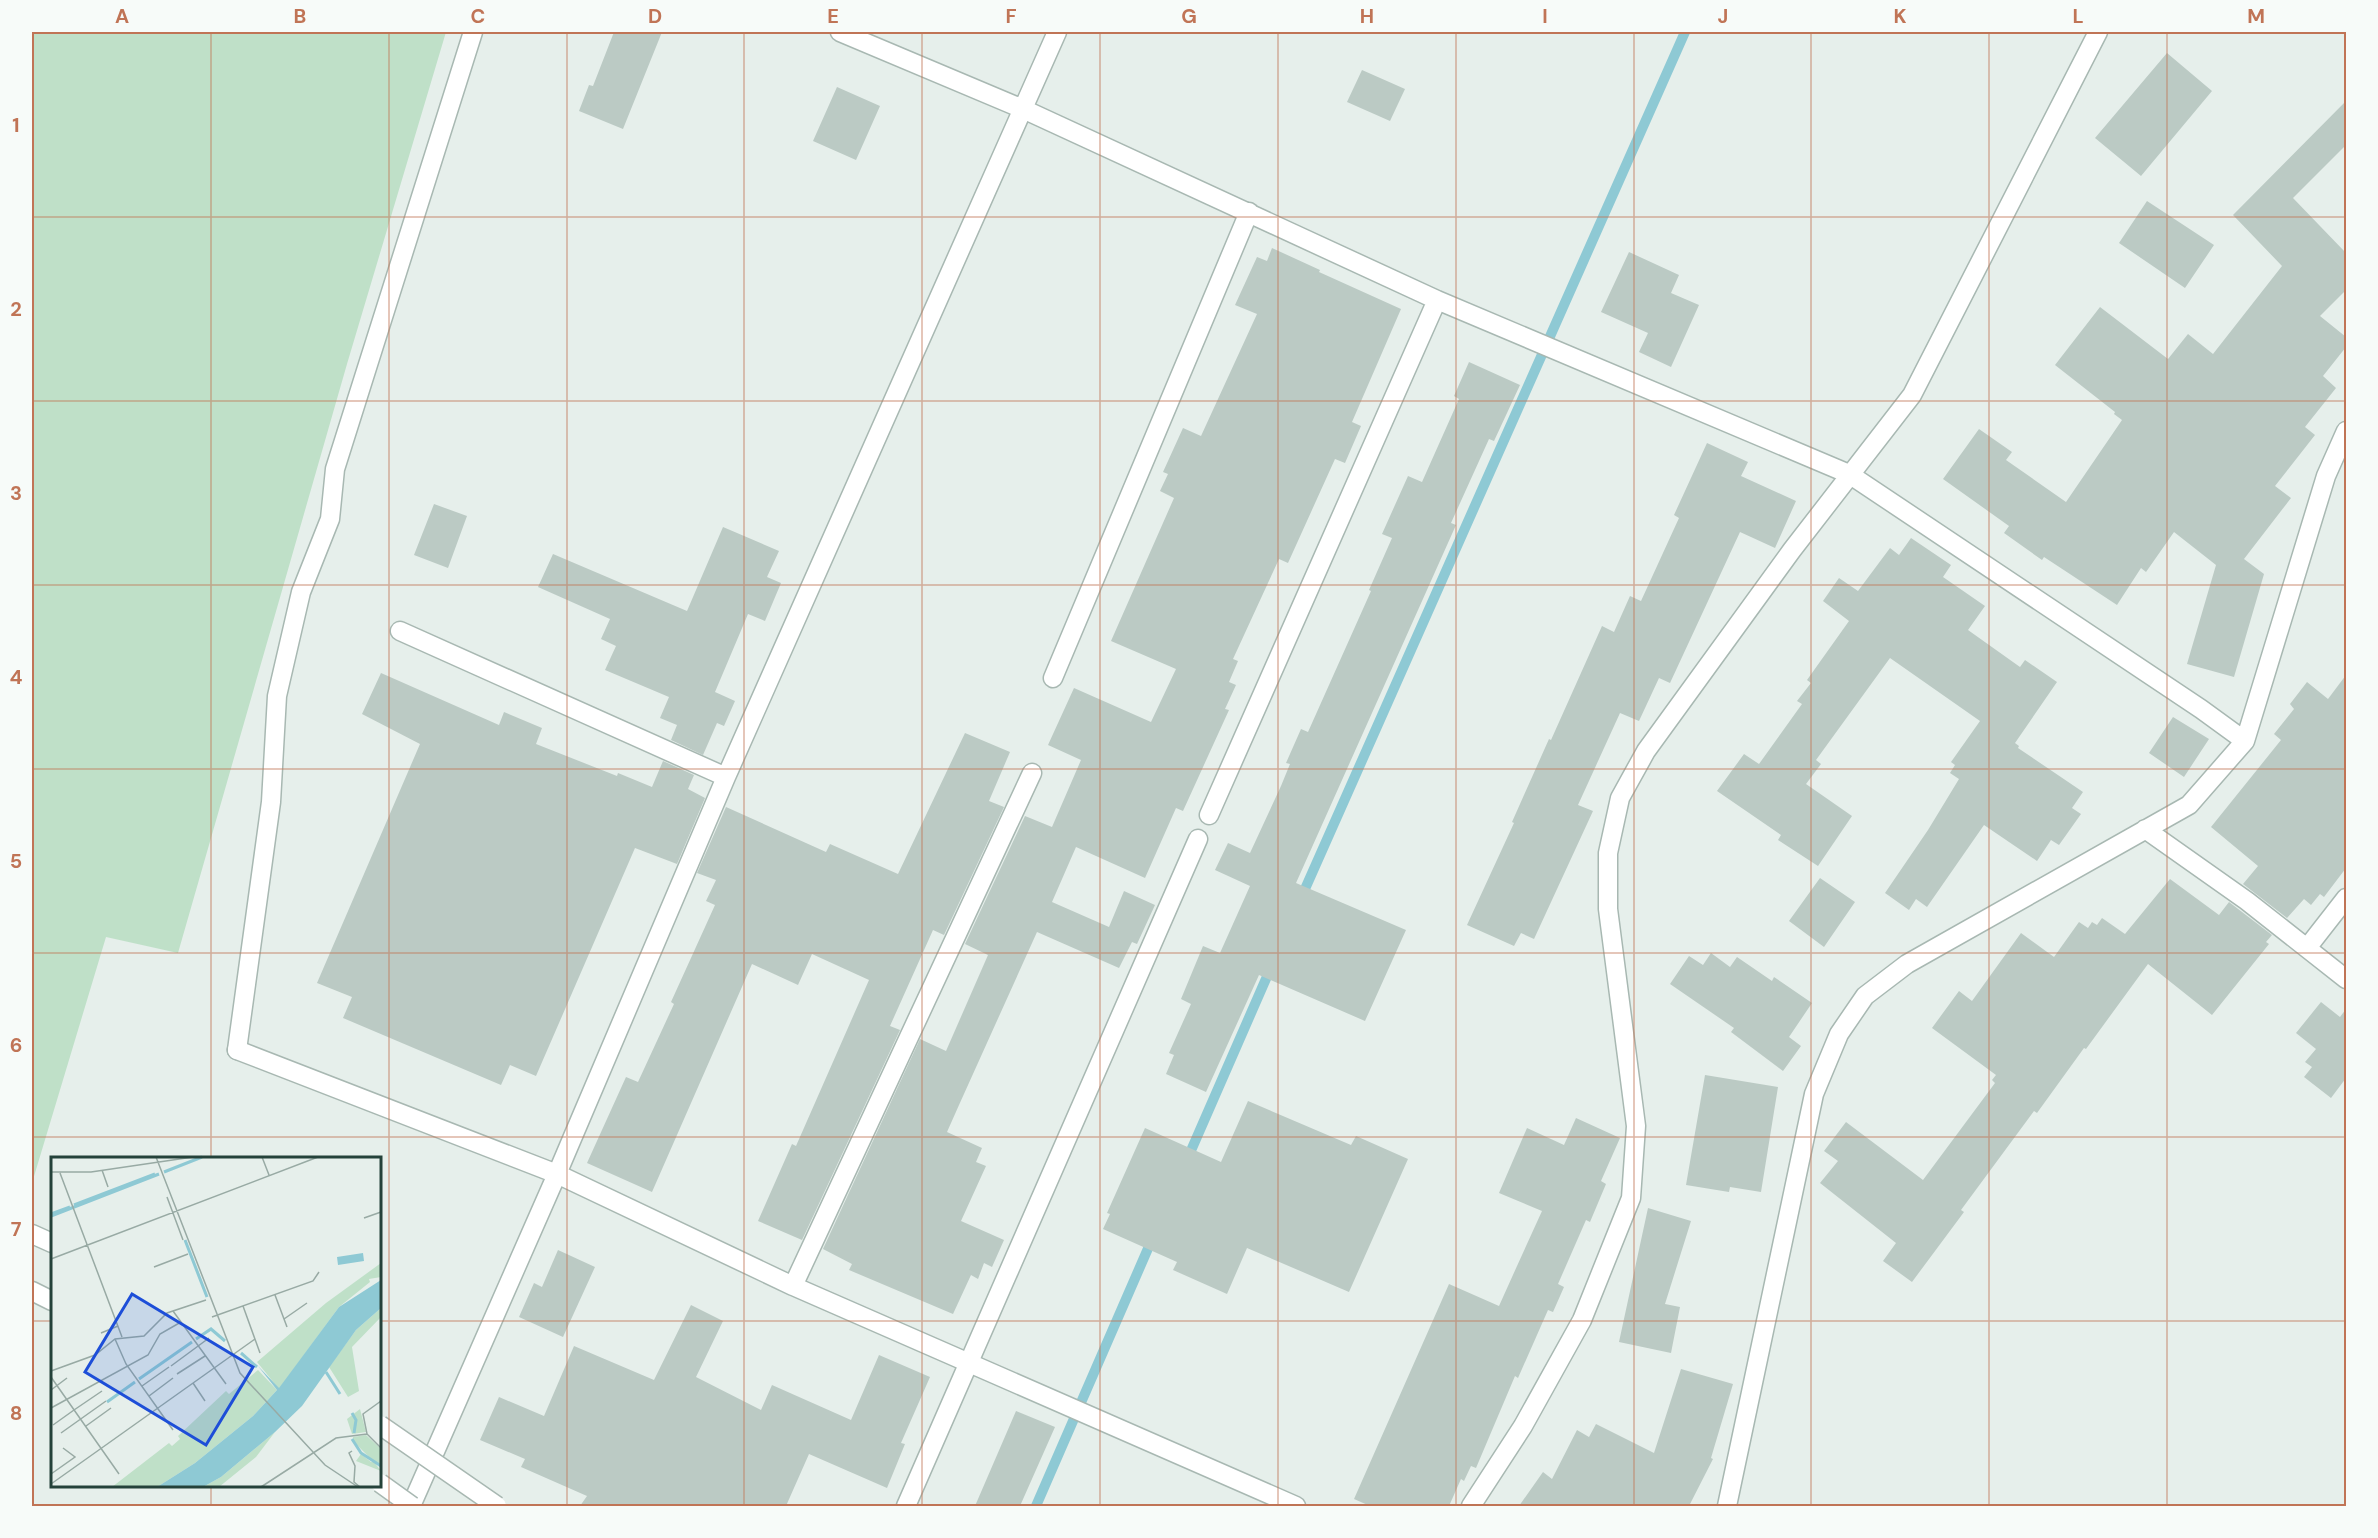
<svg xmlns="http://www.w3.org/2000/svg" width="2378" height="1538" font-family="'DM Sans',sans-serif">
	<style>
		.green { fill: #bfe0c8 }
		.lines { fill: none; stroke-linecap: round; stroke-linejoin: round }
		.stream { stroke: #8ec9d4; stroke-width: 10 }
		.building { fill: #bbcac4 }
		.service-casing { stroke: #a8b8b2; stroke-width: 21 }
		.minor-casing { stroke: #a8b8b2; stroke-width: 21 }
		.tertiary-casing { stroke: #a8b8b2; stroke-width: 21 }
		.service { stroke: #fff; stroke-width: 18 }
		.minor { stroke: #fff; stroke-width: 18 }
		.tertiary { stroke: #fff; stroke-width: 18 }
		.tertiary-bridge-casing { stroke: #a8b8b2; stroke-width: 21; stroke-linecap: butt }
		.tertiary-bridge { stroke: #fff; stroke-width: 18 }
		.grid { fill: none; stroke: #c07456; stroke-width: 1.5; stroke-opacity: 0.55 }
		.inset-river { fill: none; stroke: #8ec9d4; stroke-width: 3 }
		.inset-road { fill: none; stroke: #98aaa4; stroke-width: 1.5 }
		.view { fill: #1d4ed8; fill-opacity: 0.15; stroke: #1d4ed8; stroke-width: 3 }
		.inset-edge { fill: none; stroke: #24423a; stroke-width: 3 }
		.neatline { fill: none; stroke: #c07456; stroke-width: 2 }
		.grid-label { font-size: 20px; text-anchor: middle; font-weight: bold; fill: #c07456 }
	</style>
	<rect width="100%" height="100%" fill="#e6efeb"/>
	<path class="green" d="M 32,32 L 446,32 L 347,364 L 178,953 L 106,937 L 32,1183 Z"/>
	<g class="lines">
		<path class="stream" d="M 1301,898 L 1685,32
			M 1186,1162 L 1272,965
			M 1036,1506 L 1153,1237"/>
	</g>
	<path class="building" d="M 614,32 L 662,32 L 623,129 L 579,111 L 589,85 L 593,86 Z
		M 2167,53 L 2212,91 L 2141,176 L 2095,138 Z
		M 1362,70 L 1405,89 L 1390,121 L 1347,102 Z
		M 837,87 L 880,106 L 856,160 L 813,141 Z
		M 2346,101 L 2346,145 L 2293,198 L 2346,253 L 2346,290 L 2320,316 L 2346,337 L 2346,347 L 2323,376 L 2336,388 L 2305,427 L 2315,435 L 2275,486 L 2291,498 L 2244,559 L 2264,574 L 2234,677 L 2187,664 L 2216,565 L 2174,532 L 2146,572 L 2141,568 L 2117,605 L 2044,557 L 2042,560 L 2004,533 L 2009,526 L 1943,479 L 1979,429 L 2012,452 L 2006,460 L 2066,502 L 2122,420 L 2114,414 L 2115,412 L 2055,365 L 2100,307 L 2168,359 L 2188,334 L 2213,354 L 2282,266 L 2233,215 Z
		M 2147,201 L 2214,245 L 2185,288 L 2119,243 Z
		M 1272,248 L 1320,270 L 1319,272 L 1401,309 L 1352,422 L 1361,426 L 1345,463 L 1335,459 L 1288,563 L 1279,559 L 1233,659 L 1238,661 L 1229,682 L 1236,685 L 1225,709 L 1229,710 L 1183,811 L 1176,808 L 1145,878 L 1076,847 L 1052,902 L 1109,927 L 1124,891 L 1155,905 L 1137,944 L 1132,942 L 1119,968 L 1037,932 L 959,1105 L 947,1132 L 982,1148 L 976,1162 L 986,1166 L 961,1221 L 1004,1240 L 992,1267 L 984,1263 L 978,1279 L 971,1275 L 953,1314 L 849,1270 L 852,1264 L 823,1249 L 920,1039 L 946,1051 L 988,955 L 965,944 L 1025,816 L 1052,827 L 1081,760 L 1048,745 L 1074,688 L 1151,722 L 1176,669 L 1111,641 L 1174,498 L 1160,491 L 1168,474 L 1163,472 L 1183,428 L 1201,436 L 1257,314 L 1235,305 L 1257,257 L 1267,261 Z
		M 1629,252 L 1679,275 L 1671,293 L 1699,305 L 1671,367 L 1639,352 L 1648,333 L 1601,312 Z
		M 1469,362 L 1520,385 L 1494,441 L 1489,439 L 1451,523 L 1456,525 L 1296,883 L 1406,930 L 1365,1021 L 1259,975 L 1206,1092 L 1166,1074 L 1174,1055 L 1169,1053 L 1191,1004 L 1181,999 L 1203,946 L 1220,953 L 1250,886 L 1215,870 L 1228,843 L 1250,853 L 1281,786 L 1290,764 L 1286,763 L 1301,729 L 1308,732 L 1371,591 L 1369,590 L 1392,538 L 1382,534 L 1408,476 L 1422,482 L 1459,399 L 1454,396 Z
		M 1707,443 L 1748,462 L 1741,476 L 1796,501 L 1775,548 L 1740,532 L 1670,683 L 1659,678 L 1639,721 L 1620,713 L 1578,805 L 1593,811 L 1534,939 L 1521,933 L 1514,946 L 1467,925 L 1514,823 L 1512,822 L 1549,739 L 1551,740 L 1602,626 L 1614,632 L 1630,596 L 1641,601 L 1679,518 L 1674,515 Z
		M 434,504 L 467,516 L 448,568 L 414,555 Z
		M 723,527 L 779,551 L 767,577 L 781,583 L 765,621 L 748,614 L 715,692 L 735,701 L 724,726 L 717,723 L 703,755 L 671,740 L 677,725 L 660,718 L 669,697 L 605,670 L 616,646 L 601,639 L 610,619 L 538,587 L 553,554 L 687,611 Z
		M 1911,538 L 1951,565 L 1943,577 L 1985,606 L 1968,630 L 2020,667 L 2025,660 L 2057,682 L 2015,743 L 2019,746 L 2018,748 L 2083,792 L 2072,808 L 2081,814 L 2059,845 L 2051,840 L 2037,861 L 1984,825 L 1927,907 L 1916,899 L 1909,910 L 1885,893 L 1928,830 L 1959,779 L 1950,773 L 1955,765 L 1951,762 L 1980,721 L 1890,658 L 1816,760 L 1821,764 L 1806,784 L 1852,816 L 1818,866 L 1778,840 L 1781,835 L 1717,791 L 1744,754 L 1759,764 L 1802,704 L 1797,701 L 1811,683 L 1807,680 L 1849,621 L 1823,601 L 1839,578 L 1858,591 L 1890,548 L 1899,555 Z
		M 381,673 L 499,725 L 504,712 L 542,728 L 536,744 L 617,776 L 618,773 L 652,787 L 663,761 L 694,775 L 688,789 L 705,798 L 677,864 L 635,848 L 536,1076 L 510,1065 L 501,1085 L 343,1018 L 352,997 L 317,983 L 420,744 L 362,714 Z
		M 2346,675 L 2346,868 L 2324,897 L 2320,894 L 2311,905 L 2304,899 L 2287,918 L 2243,884 L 2258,866 L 2211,827 L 2281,740 L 2274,734 L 2294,709 L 2290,704 L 2307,682 L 2328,699 Z
		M 2173,717 L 2209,739 L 2184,777 L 2149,753 Z
		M 965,733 L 1010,752 L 989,801 L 1004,807 L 944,935 L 933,930 L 890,1026 L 900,1030 L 802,1240 L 758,1221 L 792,1144 L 796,1146 L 869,980 L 812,954 L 798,985 L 752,964 L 652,1192 L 587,1163 L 626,1077 L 638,1082 L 674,1004 L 671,1002 L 715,905 L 706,901 L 716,880 L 697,873 L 726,807 L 826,852 L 830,844 L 898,874 Z
		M 1820,878 L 1855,902 L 1824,947 L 1789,921 Z
		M 2170,879 L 2219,915 L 2229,902 L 2272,935 L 2266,942 L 2269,944 L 2212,1015 L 2148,964 L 2086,1049 L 2084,1048 L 2037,1113 L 2034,1111 L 1961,1210 L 1964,1212 L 1912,1282 L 1883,1261 L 1896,1243 L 1820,1183 L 1838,1161 L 1824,1151 L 1846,1122 L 1923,1180 L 1995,1083 L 1992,1080 L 1996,1075 L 1932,1028 L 1959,991 L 1972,1001 L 2021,933 L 2054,957 L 2079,922 L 2088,928 L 2092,922 L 2097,925 L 2102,918 L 2125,934 Z
		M 1711,953 L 1730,967 L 1737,957 L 1772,981 L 1774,977 L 1812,1003 L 1789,1037 L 1801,1046 L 1783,1071 L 1731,1032 L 1734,1028 L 1670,984 L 1689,956 L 1703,965 Z
		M 2321,1002 L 2340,1017 L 2346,1009 L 2346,1078 L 2331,1098 L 2304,1077 L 2312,1067 L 2305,1062 L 2316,1049 L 2296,1033 Z
		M 1705,1075 L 1778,1087 L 1761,1192 L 1730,1187 L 1729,1192 L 1686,1185 Z
		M 1248,1101 L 1351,1145 L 1356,1136 L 1408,1159 L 1349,1292 L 1247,1248 L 1227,1294 L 1173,1270 L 1177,1262 L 1103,1229 L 1110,1214 L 1107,1213 L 1145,1128 L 1221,1162 Z
		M 1576,1118 L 1620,1138 L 1601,1181 L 1606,1184 L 1590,1222 L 1586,1220 L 1558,1284 L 1564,1287 L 1553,1312 L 1548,1310 L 1518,1378 L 1515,1376 L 1476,1468 L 1471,1466 L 1464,1481 L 1461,1479 L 1449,1506 L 1370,1506 L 1354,1499 L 1449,1284 L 1499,1306 L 1517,1266 L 1542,1211 L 1499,1193 L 1527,1128 L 1564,1145 Z
		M 1648,1208 L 1691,1221 L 1665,1304 L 1680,1307 L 1671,1353 L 1619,1342 Z
		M 558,1250 L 595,1267 L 563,1337 L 519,1317 L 534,1283 L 542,1287 Z
		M 691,1305 L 723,1321 L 696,1377 L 761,1410 L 772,1385 L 851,1420 L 879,1355 L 930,1377 L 901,1443 L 905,1444 L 887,1488 L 809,1454 L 786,1506 L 580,1506 L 587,1496 L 521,1467 L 525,1459 L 480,1440 L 499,1397 L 544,1416 L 574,1346 L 654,1380 Z
		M 1681,1369 L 1733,1384 L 1711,1458 L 1713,1459 L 1689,1506 L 1519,1506 L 1543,1472 L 1552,1479 L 1577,1430 L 1589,1437 L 1596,1424 L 1654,1453 Z
		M 1016,1411 L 1055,1427 L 1020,1506 L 975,1506 Z"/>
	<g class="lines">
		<g class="service-casing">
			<path id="service" d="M 237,1050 L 271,802 L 277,696 L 301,592 L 330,519 L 335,469 L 473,32"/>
		</g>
		<g class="minor-casing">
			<path id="minor" d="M 840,32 L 1023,109 L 1437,300 L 1849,474 L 2201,709 L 2245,741
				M 400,631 L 726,777
				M 1053,678 L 1249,212
				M 1209,815 L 1437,300
				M 2145,829 L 2247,901 L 2346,979
				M 2307,948 L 2346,898
				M 237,1050 L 557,1174 L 793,1286 L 1296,1506
				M 793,1286 L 1032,773
				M 411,1506 L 557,1174 L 726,777 L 1057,32
				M 906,1506 L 1198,839
				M 1471,1506 L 1523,1426 L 1582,1320 L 1631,1198 L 1636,1126 L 1608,909 L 1608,853 L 1620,798 L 1646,751 L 1792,550 L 1912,395 L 2098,32
				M 1727,1506 L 1814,1094 L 1839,1034 L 1865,996 L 1907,964 L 2189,805 L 2245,741 L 2326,476 L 2346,431"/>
		</g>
		<g class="tertiary-casing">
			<path id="tertiary" d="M 32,1234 L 52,1243
				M 32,1291 L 52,1301"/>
		</g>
		<use href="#service" class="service"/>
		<use href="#minor" class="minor"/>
		<use href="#tertiary" class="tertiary"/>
		<g class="tertiary-bridge-casing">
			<path id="tertiary-bridge" d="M 380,1425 L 497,1506
				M 380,1483 L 412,1506"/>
		</g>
		<use href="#tertiary-bridge" class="tertiary-bridge"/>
	</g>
	<path class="grid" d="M 211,32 L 211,1158M 389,32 L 389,1506M 567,32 L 567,1506M 744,32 L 744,1506M 922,32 L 922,1506M 1100,32 L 1100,1506M 1278,32 L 1278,1506M 1456,32 L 1456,1506M 1634,32 L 1634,1506M 1811,32 L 1811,1506M 1989,32 L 1989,1506M 2167,32 L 2167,1506M 32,217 L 2346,217M 32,401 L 2346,401M 32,585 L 2346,585M 32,769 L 2346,769M 32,953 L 2346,953M 32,1137 L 2346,1137M 32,1321 L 52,1321M 380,1321 L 2346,1321M 211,1486 L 211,1506"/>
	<g transform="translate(51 1157)">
		<rect width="330" height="330" fill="#e6efeb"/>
		<path d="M 330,106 L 330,120 L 318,122 L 319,125 L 288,150 L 228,232 L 206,205 L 275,146 ZM 330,151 L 330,160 L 301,190 L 308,234 L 297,240 L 278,210 L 305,173 ZM 207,213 L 226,233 L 202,259 L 144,306 L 106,330 L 61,330 L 118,286 L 121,289 L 129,282 L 127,279 L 175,234 L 178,237 ZM 309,252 L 315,275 L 301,277 L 296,262 ZM 224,275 L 205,300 L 168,330 L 152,330 L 170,320 ZM 315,278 L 330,292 L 330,308 L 323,305 L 330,314 L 305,304 L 310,297 L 320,305 L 323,305 L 302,284 L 302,280 Z" fill="#bfe0c8"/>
		<path d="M 312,96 L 313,104 L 287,108 L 286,100 ZM 330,123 L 330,151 L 305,173 L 251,249 L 224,275 L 170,320 L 152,330 L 106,330 L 144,306 L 202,259 L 226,233 L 207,209 L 228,231 L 288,150 Z" fill="#8ec9d4"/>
		<path class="inset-river" d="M 113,15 L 151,0M 23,48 L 104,17M 0,57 L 19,50M 0,59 L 108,17M 134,83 L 156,140M 145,182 L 160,172 L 174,184M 190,196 L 206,210M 275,215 L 289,237M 88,222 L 141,185M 56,245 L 84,225M 301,256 L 305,263 L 303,276M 301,282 L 310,296 L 330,309"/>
		<path class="inset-road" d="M 105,0 L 189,216 L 274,308 L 307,330M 211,0 L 218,18M 51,13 L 57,30M 0,15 L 40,15 L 142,0M 9,16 L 71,180M 116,40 L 132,83M 313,61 L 330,55M 0,102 L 267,0M 103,110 L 137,97M 224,138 L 236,170M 192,149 L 209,196M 122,154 L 175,227M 161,160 L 262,124 L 268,115M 233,162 L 256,146M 50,176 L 67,169M 64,182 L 75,207 L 122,273M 120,209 L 158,181M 0,214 L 44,198 L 64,182 L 93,179 L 116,156 L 155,143M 126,217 L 154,199M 0,220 L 68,317M 142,226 L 154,244M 91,229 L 118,210M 0,233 L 16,221M 98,239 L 122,221M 330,244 L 312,257 L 316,277 L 330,291M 0,251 L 97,198 L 109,177 L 130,165M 23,253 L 51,234M 2,268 L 23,253M 35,269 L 60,251M 10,276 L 55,244M 301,294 L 298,296 L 304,309 L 303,325 L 309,330M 0,317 L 24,300 L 12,291M 0,327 L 204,182M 210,330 L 285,281 L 316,277"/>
		<path class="view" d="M 81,137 L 202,210 L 155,288 L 34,215 Z"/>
		<rect width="330" height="330" class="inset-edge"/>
	</g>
	<rect width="2378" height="1538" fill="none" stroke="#f7fbf9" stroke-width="66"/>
	<rect x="33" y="33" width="2312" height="1472" class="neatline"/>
	<g class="grid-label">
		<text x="122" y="23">A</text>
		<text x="300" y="23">B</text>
		<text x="478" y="23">C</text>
		<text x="655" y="23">D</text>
		<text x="833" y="23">E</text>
		<text x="1011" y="23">F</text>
		<text x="1189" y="23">G</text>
		<text x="1367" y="23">H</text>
		<text x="1545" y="23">I</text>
		<text x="1723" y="23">J</text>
		<text x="1900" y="23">K</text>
		<text x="2078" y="23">L</text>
		<text x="2256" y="23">M</text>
		<text x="16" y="132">1</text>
		<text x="16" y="316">2</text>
		<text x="16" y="500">3</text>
		<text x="16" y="684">4</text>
		<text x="16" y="868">5</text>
		<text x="16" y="1052">6</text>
		<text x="16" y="1236">7</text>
		<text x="16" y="1420">8</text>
	</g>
</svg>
